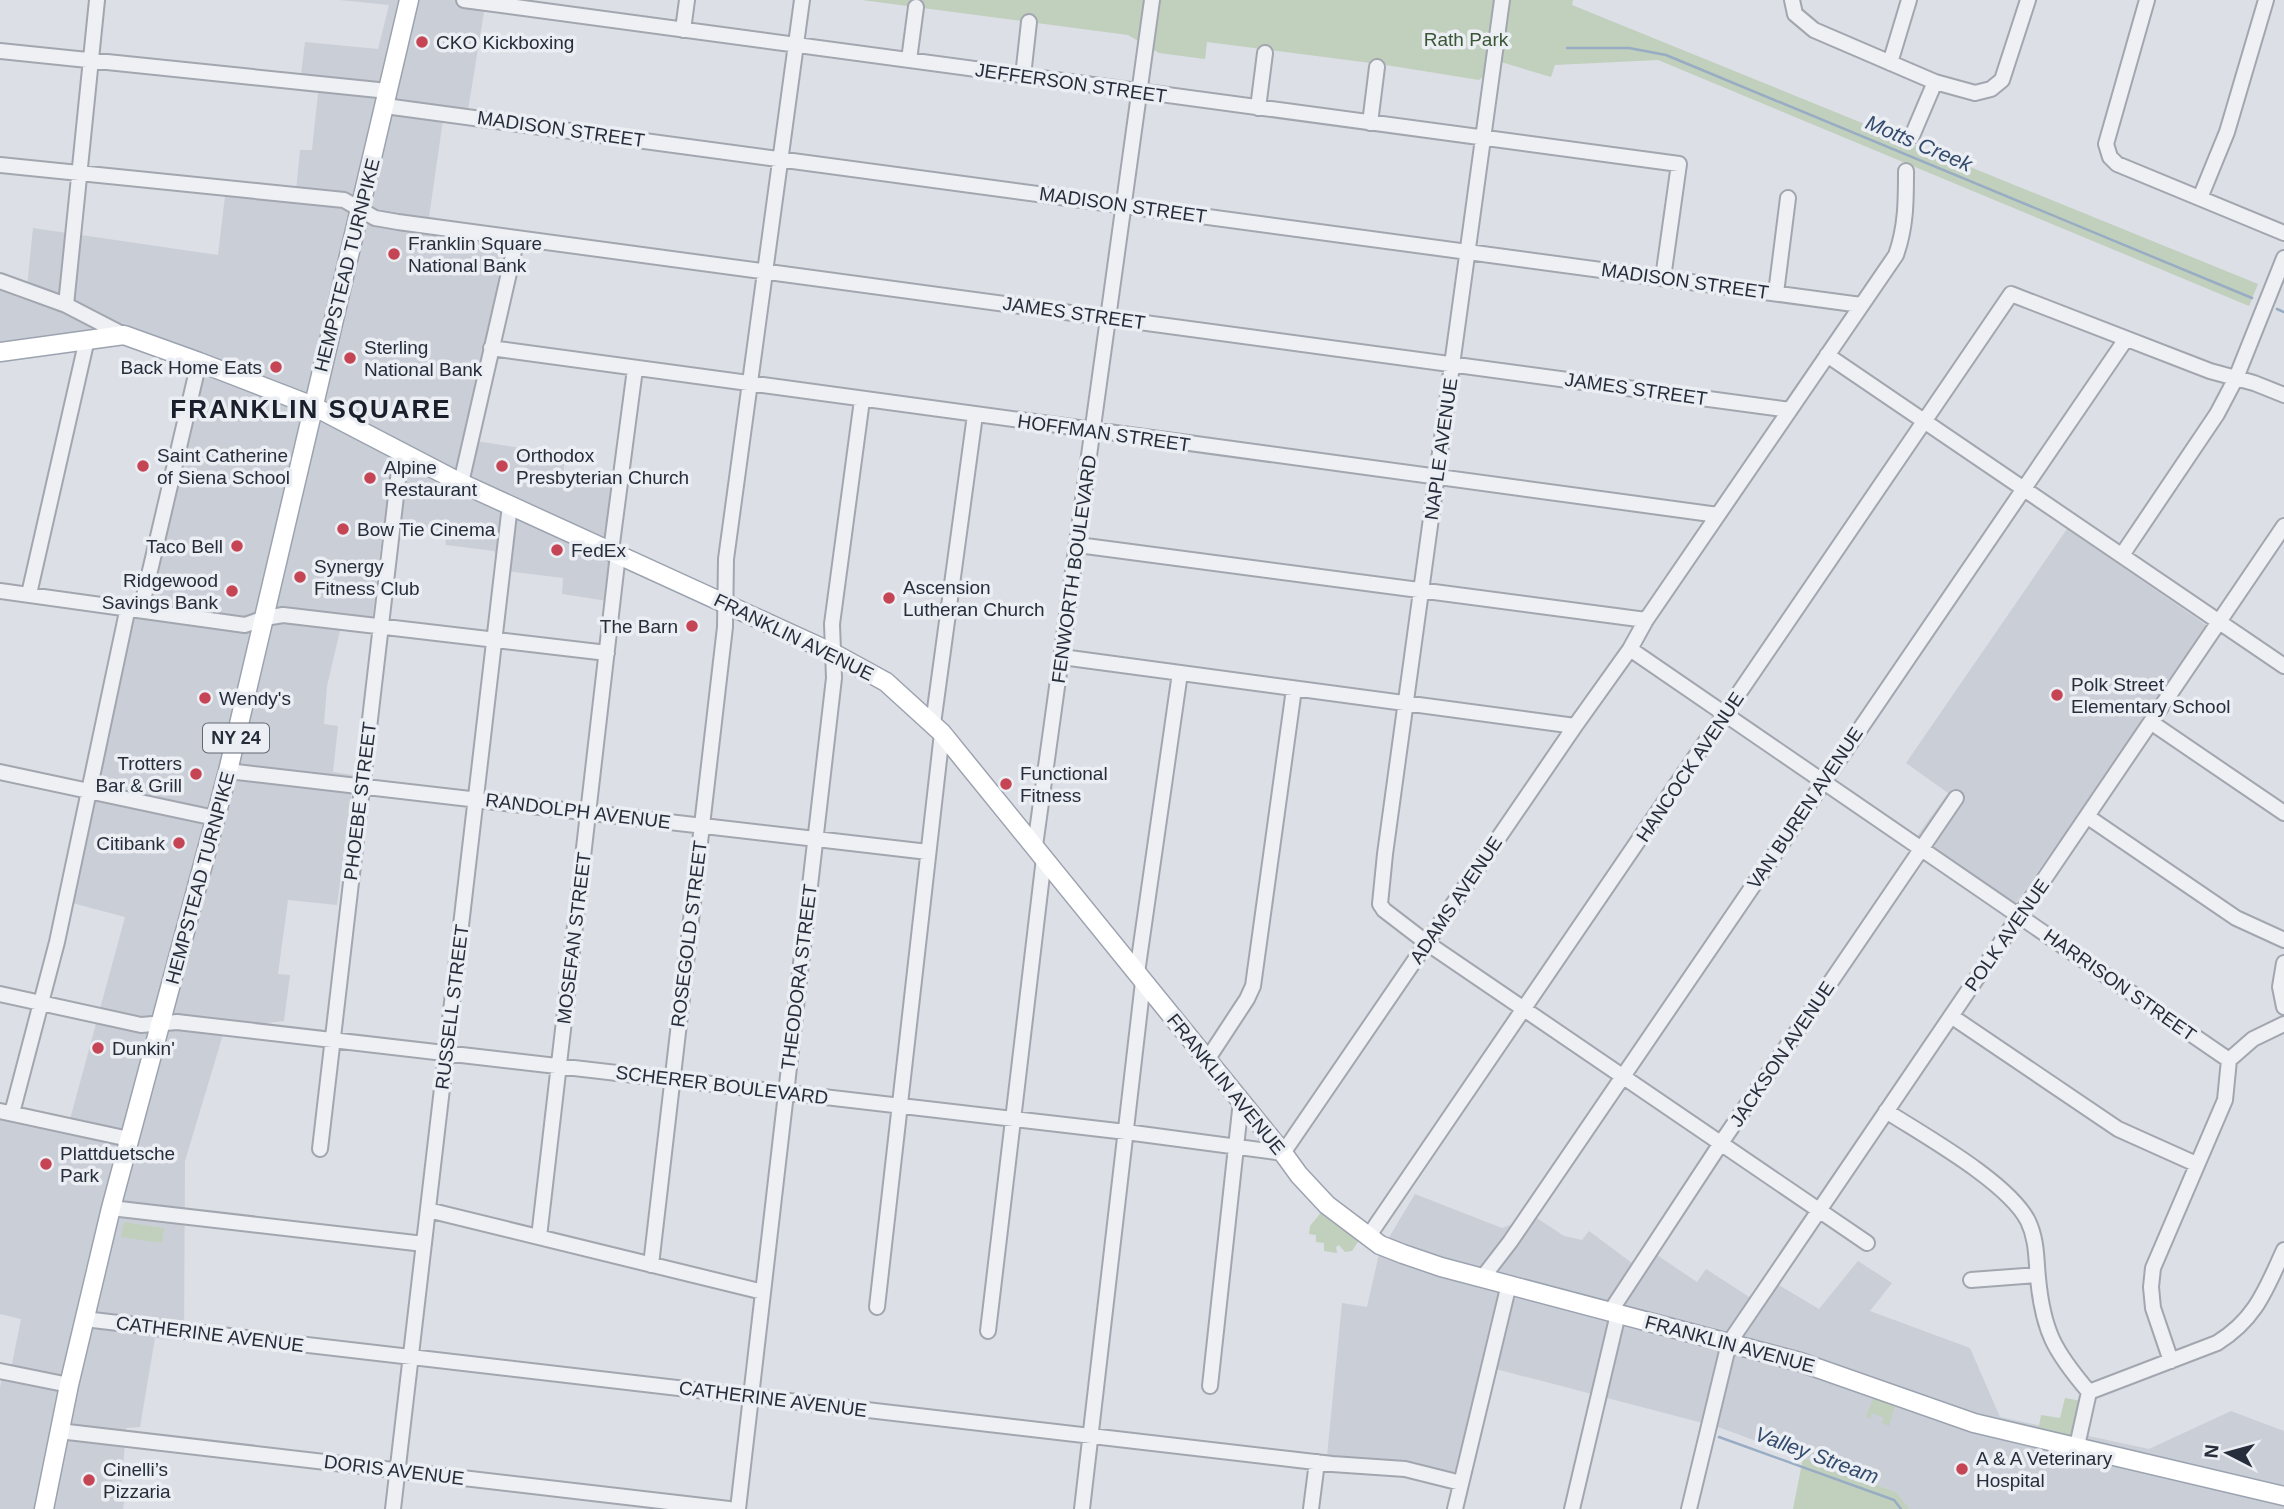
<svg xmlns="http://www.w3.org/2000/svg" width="2284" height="1509" font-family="Helvetica,sans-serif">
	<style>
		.built { fill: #caced7 }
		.green { fill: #c1cfbd }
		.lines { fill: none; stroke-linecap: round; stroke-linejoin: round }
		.stream { stroke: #98acc4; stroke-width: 2.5 }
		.minor-casing { stroke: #a2a6af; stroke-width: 18 }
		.major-casing { stroke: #9ca3b0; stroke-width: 21 }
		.minor { stroke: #eef0f4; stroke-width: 14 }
		.major { stroke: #fff; stroke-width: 18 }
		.poi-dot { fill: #c64555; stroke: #ebeef3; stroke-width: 2.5 }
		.labels { text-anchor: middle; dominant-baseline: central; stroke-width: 7; stroke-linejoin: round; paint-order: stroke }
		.shield { fill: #ebeef3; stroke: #616772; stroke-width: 2 }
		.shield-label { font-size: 18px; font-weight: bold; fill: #262d3b }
		.park-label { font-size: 19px; fill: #3a5635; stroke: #ebeef3 }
		.poi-label { font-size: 19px; fill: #262d3b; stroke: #ebeef3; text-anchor: start }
		.street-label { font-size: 19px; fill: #262d3b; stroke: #ebeef3 }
		.water-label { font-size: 21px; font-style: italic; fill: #334b6c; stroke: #ebeef3 }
		.district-label { font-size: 26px; font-weight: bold; letter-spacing: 2px; fill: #191f2b; stroke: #ebeef3 }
	</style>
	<rect width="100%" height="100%" fill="#dcdfe5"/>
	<path class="built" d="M 339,0 L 486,0 L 467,116 L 444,113 L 429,217 L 523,232 L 476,441 L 565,455 L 563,480 L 618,488 L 614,602 L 562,594 L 563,578 L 507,571 L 494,551 L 446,545 L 445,534 L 383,527 L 372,620 L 343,618 L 327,686 L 324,724 L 338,726 L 333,772 L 354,775 L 337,905 L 288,900 L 278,974 L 290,975 L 284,1021 L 225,1028 L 185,1161 L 184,1341 L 155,1338 L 140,1427 L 126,1428 L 121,1496 L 125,1497 L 123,1509 L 0,1509 L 0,1387 L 3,1373 L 10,1374 L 21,1319 L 0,1314 L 0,1111 L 69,1123 L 125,917 L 72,903 L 134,618 L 206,373 L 118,334 L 0,350 L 0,278 L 27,287 L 33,228 L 218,255 L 225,196 L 295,202 L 300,150 L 312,150 L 318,93 L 299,91 L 305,42 L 378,49 L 389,5 Z
		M 2067,529 L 2209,627 L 2016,903 L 1915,839 L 1948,793 L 1906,763 Z
		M 1415,1194 L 1502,1228 L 1534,1216 L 1564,1236 L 1582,1240 L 1589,1231 L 1632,1263 L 1654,1253 L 1697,1282 L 1706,1269 L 1757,1302 L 1772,1281 L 1819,1309 L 1858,1261 L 1892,1283 L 1870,1311 L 1970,1348 L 2000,1417 L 2149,1449 L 2231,1411 L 2284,1431 L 2284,1509 L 1910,1509 L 1896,1492 L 1718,1427 L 1492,1368 L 1458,1477 L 1327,1456 L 1342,1303 L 1367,1307 L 1379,1254 Z"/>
	<path class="green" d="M 862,0 L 1573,0 L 1572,5 L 2258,284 L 2249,306 L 1658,60 L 1555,65 L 1551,77 L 1501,62 L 1479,80 L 1386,65 L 1207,42 L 1205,59 L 1159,53 L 1128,35 Z
		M 1327,1205 L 1363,1234 L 1352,1251 L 1345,1252 L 1339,1245 L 1336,1247 L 1337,1253 L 1324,1251 L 1324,1243 L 1316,1242 L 1316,1235 L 1309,1234 L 1310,1226 Z
		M 124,1222 L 164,1228 L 162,1243 L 121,1237 Z
		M 1877,1388 L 1898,1395 L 1889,1426 L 1882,1423 L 1884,1418 L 1872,1413 L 1870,1419 L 1866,1417 Z
		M 2065,1398 L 2087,1402 L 2077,1446 L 2037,1437 L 2041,1415 L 2060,1418 Z
		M 1803,1458 L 1896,1492 L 1910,1509 L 1793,1509 Z"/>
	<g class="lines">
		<path class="stream" d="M 1567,48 L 1629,48 L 1666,55 L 2252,298
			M 2277,309 L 2284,312
			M 1719,1437 L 1894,1500 L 1901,1509"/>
		<g class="minor-casing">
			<path id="minor" d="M 464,0 L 1679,164 L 1663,278
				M 1502,0 L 1385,854 L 1380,904 L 1384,910 L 1427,943 L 1867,1243
				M 1792,0 L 1795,14 L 1814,30 L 1935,82 L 1975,93 L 1991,89 L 2002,80 L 2028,0
				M 2147,0 L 2106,144 L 2110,157 L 2117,164 L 2284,233
				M 683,30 L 687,0
				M 0,51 L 388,91
				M 909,60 L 916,7
				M 1890,63 L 1909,0
				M 1023,76 L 1029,22
				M 385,106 L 1861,305
				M 1258,108 L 1265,53
				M 1370,123 L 1377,67
				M 1912,136 L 1935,82
				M 0,165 L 344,200 L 375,218 L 398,222 L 1790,410
				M 2200,198 L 2227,132 L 2266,0
				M 0,281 L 66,305 L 124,335
				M 1776,293 L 1788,198
				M 66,305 L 97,0
				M 491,348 L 1718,515
				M 1827,355 L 2284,666
				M 461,483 L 517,238
				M 1078,545 L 1646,620
				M 611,551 L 635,369
				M 2122,555 L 2217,414 L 2236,378 L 2284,258
				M 0,591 L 245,625 L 265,618 L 283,615 L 607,653
				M 29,594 L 87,339
				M 141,609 L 199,362
				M 1630,649 L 2229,1060
				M 1062,657 L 1575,726
				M 2152,723 L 2284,813
				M 933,724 L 975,415
				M 228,771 L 928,852
				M 0,772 L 215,818
				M 2088,817 L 2236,918 L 2284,940
				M 1035,846 L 1152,0
				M 2284,963 L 2280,987 L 2284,1007
				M 1137,973 L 1180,673
				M 0,994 L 141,1025 L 177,1022 L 1126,1132 L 1283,1153 L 1575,726 L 1630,649 L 1646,620 L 1896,255 C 1906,227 1906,201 1906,171
				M 1951,1016 L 2118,1129 L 2196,1164
				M 1207,1060 L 1247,999 L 1253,986 L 1294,689
				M 0,1111 L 129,1139
				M 1886,1111 C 1925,1136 2008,1182 2028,1221 C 2037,1240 2036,1258 2038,1278 C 2043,1332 2055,1352 2089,1392
				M 12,1113 L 57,942 L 128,607
				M 320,1149 L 401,453
				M 111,1208 L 424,1244
				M 428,1210 L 763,1292
				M 539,1237 L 618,554
				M 1368,1237 L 2011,294 L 2210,371 L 2254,383 L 2284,395
				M 651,1265 L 725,627 L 726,559 L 802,0
				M 1483,1277 L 1510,1242 L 2126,339
				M 1971,1280 L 2037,1275
				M 877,1307 L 942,733
				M 1610,1312 L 1721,1143 L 1956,798
				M 84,1319 L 1332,1464 L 1405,1469 L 1461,1483
				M 988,1331 L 1044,858
				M 2171,1361 L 2153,1308 L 2151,1287 L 2153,1268 L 2225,1100 L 2229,1060 L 2253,1039 L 2284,1024
				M 0,1371 L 69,1385
				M 1210,1386 L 1241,1101
				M 59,1431 L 729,1509
				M 2077,1446 L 2089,1392 L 2217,1343 C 2256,1319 2266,1289 2284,1250
				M 393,1509 L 510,505
				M 738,1509 L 834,678 L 832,624 L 862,400
				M 1082,1509 L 1143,982
				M 1311,1509 L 1317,1462
				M 1455,1509 L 1509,1284
				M 1572,1509 L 1618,1314
				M 1689,1509 L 1729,1343 L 2284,526"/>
		</g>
		<g class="major-casing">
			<path id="major" d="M 0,352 L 124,335 L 199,362 L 313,406 L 461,483 L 833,653 L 886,682 L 942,733 L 1283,1153 L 1299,1175 L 1327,1205 L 1380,1245 L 1403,1254 L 1441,1267 L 1800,1362 L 1974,1423 L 2284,1496
				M 44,1509 L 69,1385 L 111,1208 L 228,771 L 409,0"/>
		</g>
		<use href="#minor" class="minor"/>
		<use href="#major" class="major"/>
	</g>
	<g class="poi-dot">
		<circle cx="422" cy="42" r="7"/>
		<circle cx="394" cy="254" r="7"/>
		<circle cx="350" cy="358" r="7"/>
		<circle cx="276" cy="367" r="7"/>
		<circle cx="143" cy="466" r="7"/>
		<circle cx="502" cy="466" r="7"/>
		<circle cx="370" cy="478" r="7"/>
		<circle cx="343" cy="529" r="7"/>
		<circle cx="237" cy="546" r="7"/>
		<circle cx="557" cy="550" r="7"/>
		<circle cx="300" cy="577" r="7"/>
		<circle cx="232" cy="591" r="7"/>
		<circle cx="889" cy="598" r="7"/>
		<circle cx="692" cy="626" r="7"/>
		<circle cx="2057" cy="695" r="7"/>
		<circle cx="205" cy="698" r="7"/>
		<circle cx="196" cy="774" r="7"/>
		<circle cx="1006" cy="784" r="7"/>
		<circle cx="179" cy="843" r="7"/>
		<circle cx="98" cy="1048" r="7"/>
		<circle cx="46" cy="1164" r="7"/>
		<circle cx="1962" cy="1469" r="7"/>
		<circle cx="89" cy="1480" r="7"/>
	</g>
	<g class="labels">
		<rect class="shield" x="203" y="723.5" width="66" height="29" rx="5"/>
		<g class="shield-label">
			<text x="236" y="738">NY 24</text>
		</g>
		<g class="park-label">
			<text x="1466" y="39">Rath Park</text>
		</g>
		<g class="poi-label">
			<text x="436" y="42">CKO Kickboxing</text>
			<text x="408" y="243">Franklin Square<tspan x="408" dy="22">National Bank</tspan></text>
			<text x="364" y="347">Sterling<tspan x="364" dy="22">National Bank</tspan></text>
			<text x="262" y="367" text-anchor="end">Back Home Eats</text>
			<text x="157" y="455">Saint Catherine<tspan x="157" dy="22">of Siena School</tspan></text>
			<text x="516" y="455">Orthodox<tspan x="516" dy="22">Presbyterian Church</tspan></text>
			<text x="384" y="467">Alpine<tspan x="384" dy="22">Restaurant</tspan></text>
			<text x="357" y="529">Bow Tie Cinema</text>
			<text x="223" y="546" text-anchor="end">Taco Bell</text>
			<text x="571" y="550">FedEx</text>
			<text x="314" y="566">Synergy<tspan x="314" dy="22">Fitness Club</tspan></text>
			<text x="218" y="580" text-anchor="end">Ridgewood<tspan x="218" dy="22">Savings Bank</tspan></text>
			<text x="903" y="587">Ascension<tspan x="903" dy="22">Lutheran Church</tspan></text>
			<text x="678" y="626" text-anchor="end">The Barn</text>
			<text x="2071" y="684">Polk Street<tspan x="2071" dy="22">Elementary School</tspan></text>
			<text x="219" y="698">Wendy's</text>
			<text x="182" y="763" text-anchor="end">Trotters<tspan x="182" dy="22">Bar &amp; Grill</tspan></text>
			<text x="1020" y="773">Functional<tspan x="1020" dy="22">Fitness</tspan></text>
			<text x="165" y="843" text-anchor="end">Citibank</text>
			<text x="112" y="1048">Dunkin'</text>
			<text x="60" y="1153">Plattduetsche<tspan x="60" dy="22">Park</tspan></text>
			<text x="1976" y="1458">A &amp; A Veterinary<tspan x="1976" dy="22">Hospital</tspan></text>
			<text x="103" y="1469">Cinelli’s<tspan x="103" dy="22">Pizzaria</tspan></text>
		</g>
		<g class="street-label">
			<text transform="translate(1071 83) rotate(8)">JEFFERSON STREET</text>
			<text transform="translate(561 129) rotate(8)">MADISON STREET</text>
			<text transform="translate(1123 205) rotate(8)">MADISON STREET</text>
			<text transform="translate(347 265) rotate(-76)">HEMPSTEAD TURNPIKE</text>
			<text transform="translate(1685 281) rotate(8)">MADISON STREET</text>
			<text transform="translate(1074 313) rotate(8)">JAMES STREET</text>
			<text transform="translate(1636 389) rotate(8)">JAMES STREET</text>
			<text transform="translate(1104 433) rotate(8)">HOFFMAN STREET</text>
			<text transform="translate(1441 449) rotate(-82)">NAPLE AVENUE</text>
			<text transform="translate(1074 569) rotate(-82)">FENWORTH BOULEVARD</text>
			<text transform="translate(794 637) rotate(26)">FRANKLIN AVENUE</text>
			<text transform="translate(1690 767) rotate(-56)">HANCOCK AVENUE</text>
			<text transform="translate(360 801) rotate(-83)">PHOEBE STREET</text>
			<text transform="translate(1805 808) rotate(-56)">VAN BUREN AVENUE</text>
			<text transform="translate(578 811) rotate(7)">RANDOLPH AVENUE</text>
			<text transform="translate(200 878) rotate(-75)">HEMPSTEAD TURNPIKE</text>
			<text transform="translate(1456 900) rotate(-56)">ADAMS AVENUE</text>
			<text transform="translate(689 934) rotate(-83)">ROSEGOLD STREET</text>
			<text transform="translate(2007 935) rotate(-55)">POLK AVENUE</text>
			<text transform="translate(574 938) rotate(-83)">MOSEFAN STREET</text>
			<text transform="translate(799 977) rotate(-83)">THEODORA STREET</text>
			<text transform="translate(2120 985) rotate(35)">HARRISON STREET</text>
			<text transform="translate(452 1007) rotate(-83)">RUSSELL STREET</text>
			<text transform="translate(1782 1054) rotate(-56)">JACKSON AVENUE</text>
			<text transform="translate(1226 1084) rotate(51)">FRANKLIN AVENUE</text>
			<text transform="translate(722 1085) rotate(7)">SCHERER BOULEVARD</text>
			<text transform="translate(210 1334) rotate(7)">CATHERINE AVENUE</text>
			<text transform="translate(1730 1344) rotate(15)">FRANKLIN AVENUE</text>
			<text transform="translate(773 1399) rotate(7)">CATHERINE AVENUE</text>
			<text transform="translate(394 1470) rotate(7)">DORIS AVENUE</text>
		</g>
		<g class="water-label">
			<text transform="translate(1919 143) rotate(23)">Motts Creek</text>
			<text transform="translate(1817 1455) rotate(20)">Valley Stream</text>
		</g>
		<g class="district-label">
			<text x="311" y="409">FRANKLIN SQUARE</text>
		</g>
	</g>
	<g transform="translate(2228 1453) rotate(276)" stroke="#ebeef3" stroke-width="5" paint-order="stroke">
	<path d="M0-5L12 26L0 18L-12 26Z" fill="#262d3b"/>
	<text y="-10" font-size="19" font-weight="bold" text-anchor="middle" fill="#262d3b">N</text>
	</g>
</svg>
